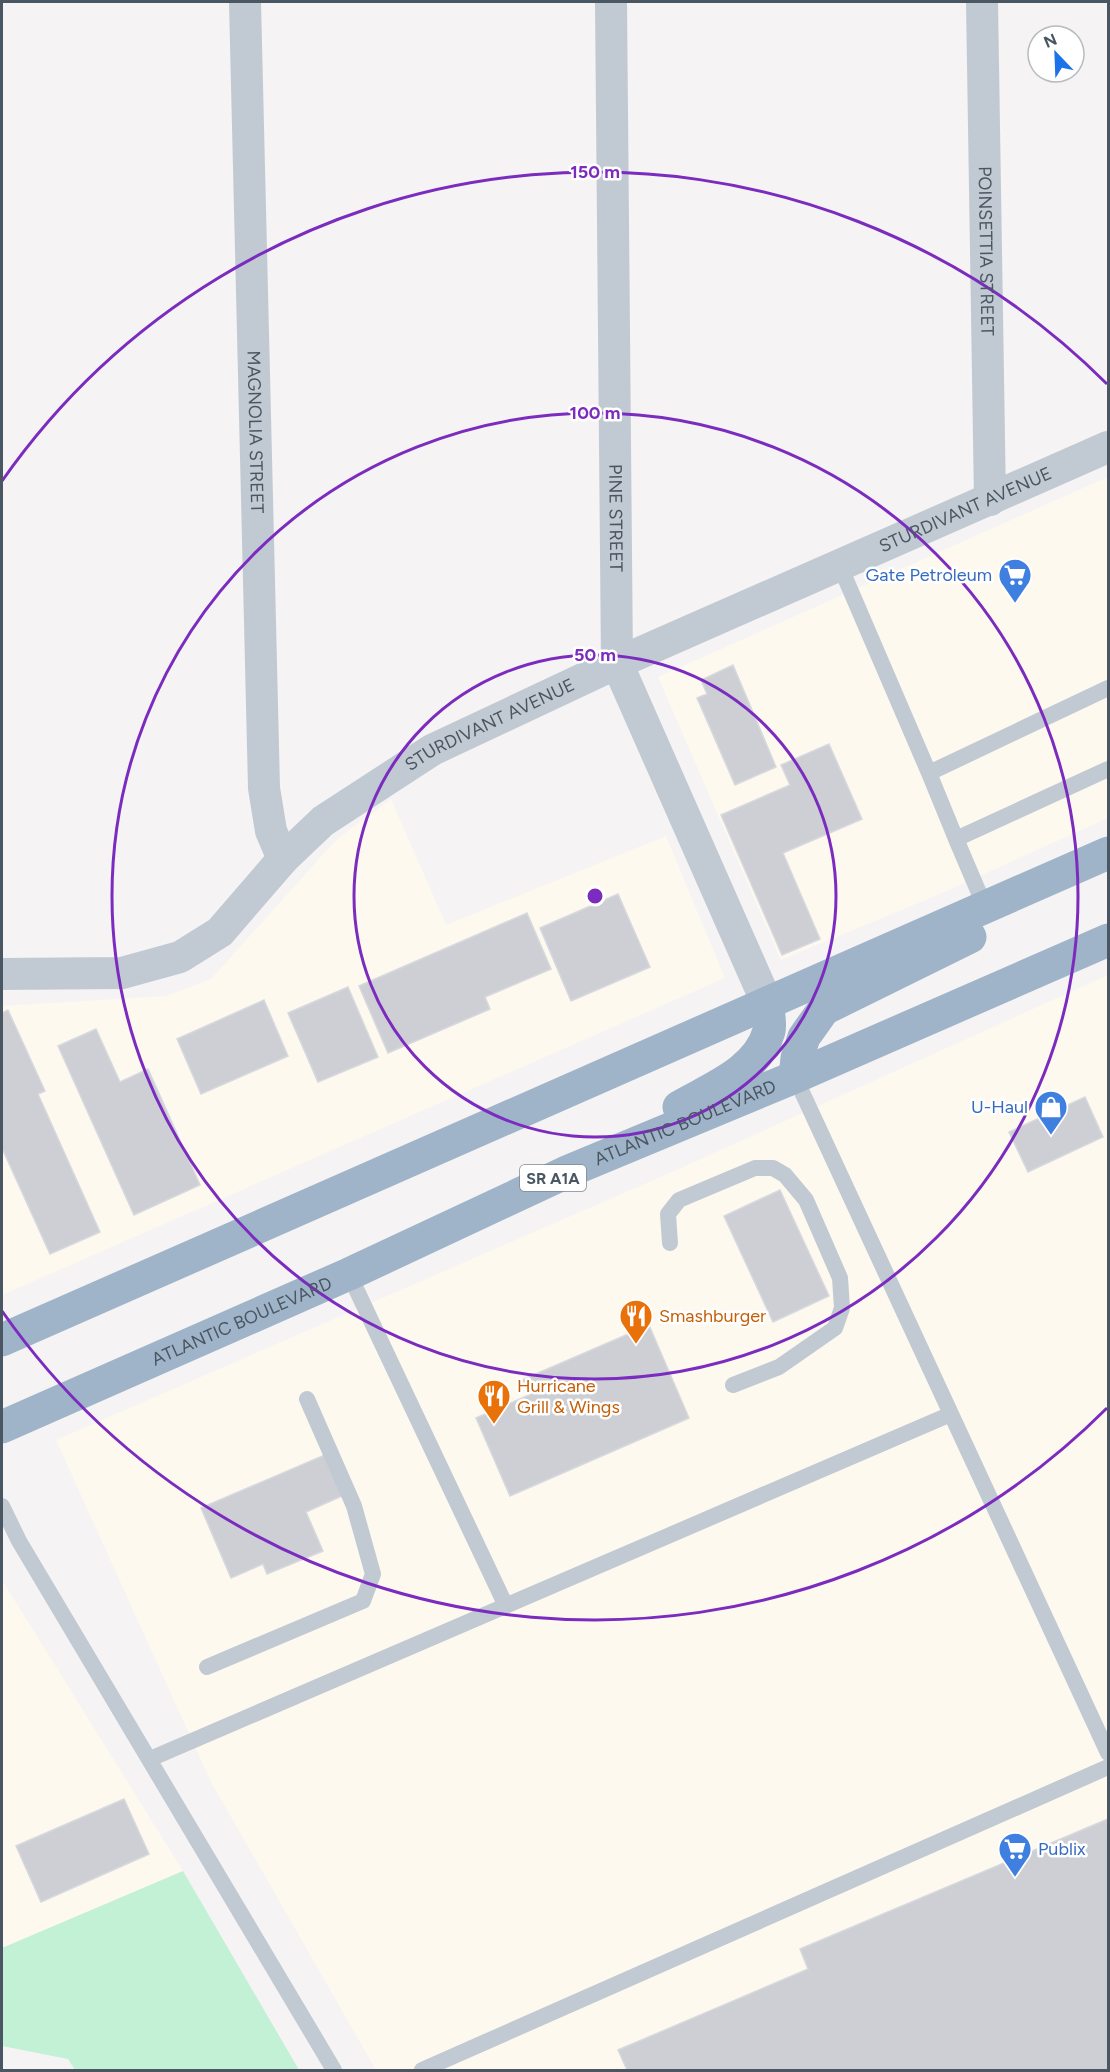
<svg xmlns="http://www.w3.org/2000/svg" width="1110" height="2072" font-family="Figtree,sans-serif">
	<style>
		.commercial { fill: #fdf9ef }
		.green { fill: #c3f1d5 }
		.building { fill: #cdcfd5; stroke: #d7d9de; stroke-width: 1.5 }
		.lines { fill: none; stroke-linecap: round; stroke-linejoin: round }
		.service { stroke: #c1cad2; stroke-width: 16 }
		.minor { stroke: #c1cad2; stroke-width: 32 }
		.trunk { stroke: #9fb4c9; stroke-width: 33 }
		.ring { fill: none; stroke: #7b2cbf; stroke-width: 3 }
		.labels { text-anchor: middle; dominant-baseline: central; stroke-width: 5; stroke-linejoin: round; paint-order: stroke }
		.shield { fill: #fff; stroke: #808990; stroke-width: 1.5 }
		.shield-label { font-size: 16px; font-weight: bold; fill: #4a5661 }
		.street-label { font-size: 18px; fill: #4a5661; stroke: #fff }
		.shop-label { font-size: 18px; fill: #366cbe; stroke: #fff; text-anchor: end }
		.food-label { font-size: 18px; fill: #c56008; stroke: #fff; text-anchor: start }
		.centre { fill: #7b2cbf; stroke: #fff; stroke-width: 3 }
		.ring-label { font-size: 18px; text-anchor: middle; font-weight: bold; fill: #7b2cbf; stroke: #fff; stroke-width: 5; stroke-linejoin: round; paint-order: stroke }
	</style>
	<rect width="100%" height="100%" fill="#f5f3f3"/>
	<path class="commercial" d="M 1108,477 L 1108,818 L 933,897 L 781,960 L 658,677 Z
		M 391,799 L 446,925 L 666,836 L 725,978 L 2,1295 L 2,1006 L 166,996 L 211,979 L 336,840 Z
		M 1108,975 L 1108,2070 L 376,2070 L 211,1782 L 56,1440 L 672,1172 Z
		M 2,1580 L 183,1871 L 2,1948 Z"/>
	<path class="green" d="M 183,1871 L 299,2070 L 75,2070 L 68,2059 L 2,2046 L 2,1948 Z"/>
	<path class="building" d="M 733,665 L 776,767 L 735,785 L 697,698 L 707,694 L 701,680 Z
		M 829,744 L 862,819 L 783,853 L 820,939 L 782,955 L 721,815 L 790,785 L 781,765 Z
		M 618,894 L 650,967 L 571,1001 L 540,928 Z
		M 527,913 L 551,969 L 485,997 L 490,1009 L 388,1053 L 359,986 Z
		M 348,987 L 378,1057 L 318,1082 L 288,1013 Z
		M 264,1000 L 288,1056 L 201,1094 L 177,1039 Z
		M 8,1010 L 45,1091 L 38,1094 L 100,1232 L 50,1254 L 2,1148 L 2,1013 Z
		M 96,1029 L 120,1082 L 148,1069 L 200,1185 L 134,1215 L 58,1046 Z
		M 1085,1097 L 1103,1137 L 1028,1172 L 1009,1132 Z
		M 780,1190 L 829,1296 L 773,1322 L 724,1216 Z
		M 649,1325 L 689,1418 L 510,1496 L 476,1418 L 529,1395 L 522,1380 Z
		M 327,1454 L 344,1495 L 306,1512 L 323,1551 L 267,1574 L 263,1564 L 231,1578 L 201,1508 Z
		M 124,1799 L 149,1854 L 41,1902 L 16,1846 Z
		M 1108,1819 L 1108,2070 L 627,2070 L 618,2050 L 808,1969 L 800,1949 Z"/>
	<g class="lines">
		<path class="service" d="M 840,566 L 929,773
			M 1108,688 L 929,773 L 956,839 L 1108,769
			M 956,839 L 985,907
			M 795,1077 L 1108,1753
			M 670,1243 L 668,1214 L 679,1200 L 755,1168 L 773,1168 L 785,1175 L 806,1200 L 840,1278 L 842,1308 L 835,1328 L 779,1367 L 733,1385
			M 349,1274 L 506,1606
			M 2,1506 L 19,1541 L 334,2070
			M 207,1667 L 363,1601 L 373,1574 L 354,1506 L 307,1399
			M 150,1759 L 951,1414
			M 422,2070 L 1108,1767"/>
		<g class="minor">
			<path id="s1" d="M 245,2 L 264,788 L 271,831 L 283,859"/>
			<path id="s2" d="M 611,2 L 617,663 L 767,1003"/>
			<path id="s3" d="M 982,2 L 990,500"/>
			<path id="s4" d="M 2,974 L 122,973 L 180,957 L 220,932 L 283,859 L 323,821 L 432,750 L 617,663 L 1108,447"/>
		</g>
		<g class="trunk">
			<path d="M 795,1077 L 797,1058 L 804,1037 L 824,1009 L 970,937"/>
			<path d="M 679,1107 C 712,1088 758,1071 769,1031 C 771,1023 768,1011 767,1003"/>
			<path d="M 2,1340 L 1108,853"/>
			<path id="s5" d="M 2,1427 L 349,1274 L 569,1171 L 795,1077 L 1108,940"/>
		</g>
	</g>
	<g class="ring">
		<circle cx="595" cy="896" r="241"/>
		<circle cx="595" cy="896" r="483"/>
		<path d="M1107 1408A724 724 0 0 1 2 1311M2 481A724 724 0 0 1 1107 384"/>
	</g>
	<defs>
		<g id="supermarket-pin" transform="scale(1.725)"><path d="M0 17L-7.5 6A9.5 9.5 0 1 1 7.5 6Z" fill="#3f7fe0" stroke="#fff"/><path d="M-6-5.5h2.5l.6 2H6L4.5 2H-2.5L-4.4-4H-6ZM-1.5 3.2a1.3 1.3 0 1 0 .1 0ZM3 3.2a1.3 1.3 0 1 0 .1 0Z" fill="#fff"/></g>
		<g id="shop-pin" transform="scale(1.725)"><path d="M0 17L-7.5 6A9.5 9.5 0 1 1 7.5 6Z" fill="#3f7fe0" stroke="#fff"/><path d="M-5-2.5h2.3a2.7 3.5 0 0 1 5.4 0H5L5.5 6h-11ZM-1.5-2.5h3a1.5 2.3 0 0 0-3 0Z" fill="#fff"/></g>
		<g id="restaurant-pin" transform="scale(1.725)"><path d="M0 17L-7.5 6A9.5 9.5 0 1 1 7.5 6Z" fill="#e8710a" stroke="#fff"/><path d="M-5-6h1v4h1v-4h1v4h1v-4h1v5L-1.5 .5V6h-2V.5L-5-1ZM5-6V6H3V1.5H1.5Q1.5-4 5-6Z" fill="#fff"/></g>
	</defs>
	<g fill-rule="evenodd">
		<use href="#supermarket-pin" x="1015" y="575"/>
		<use href="#shop-pin" x="1051" y="1107"/>
		<use href="#restaurant-pin" x="636" y="1316"/>
		<use href="#restaurant-pin" x="494" y="1396"/>
		<use href="#supermarket-pin" x="1015" y="1849"/>
	</g>
	<g class="labels">
		<rect class="shield" x="520" y="1165" width="66" height="26" rx="4.5"/>
		<g class="shield-label">
			<text x="553" y="1178">SR A1A</text>
		</g>
		<g class="street-label">
			<text stroke="none"><textPath href="#s3" startOffset="249">POINSETTIA STREET</textPath></text>
			<text stroke="none"><textPath href="#s1" startOffset="430">MAGNOLIA STREET</textPath></text>
			<text stroke="none"><textPath href="#s4" startOffset="1094">STURDIVANT AVENUE</textPath></text>
			<text stroke="none"><textPath href="#s2" startOffset="516">PINE STREET</textPath></text>
			<text stroke="none"><textPath href="#s4" startOffset="572">STURDIVANT AVENUE</textPath></text>
			<text stroke="none"><textPath href="#s5" startOffset="748">ATLANTIC BOULEVARD</textPath></text>
			<text stroke="none"><textPath href="#s5" startOffset="262">ATLANTIC BOULEVARD</textPath></text>
		</g>
		<g class="shop-label">
			<text x="992" y="575">Gate Petroleum</text>
			<text x="1028" y="1107">U-Haul</text>
			<text x="1038" y="1849" text-anchor="start">Publix</text>
		</g>
		<g class="food-label">
			<text x="659" y="1316">Smashburger</text>
			<text x="517" y="1386">Hurricane<tspan x="517" dy="21">Grill &amp; Wings</tspan></text>
		</g>
	</g>
	<circle cx="595" cy="896" r="9" class="centre"/>
	<g class="ring-label">
		<text x="595" y="178">150 m</text>
		<text x="595" y="419">100 m</text>
		<text x="595" y="661">50 m</text>
	</g>
	<rect width="1110" height="2072" fill="none" stroke="#4a5661" stroke-width="6"/>
	<g transform="translate(1056 54) rotate(337)"><circle r="28" fill="#ffffff" stroke="#b7bbc0" stroke-width="1.5"/>
	<path d="M0-4.5L10 22L0 15L-10 22Z" fill="#1a73e8"/>
	<text y="-9" font-size="16" font-weight="bold" text-anchor="middle" fill="#4a5661">N</text>
	</g>
</svg>
